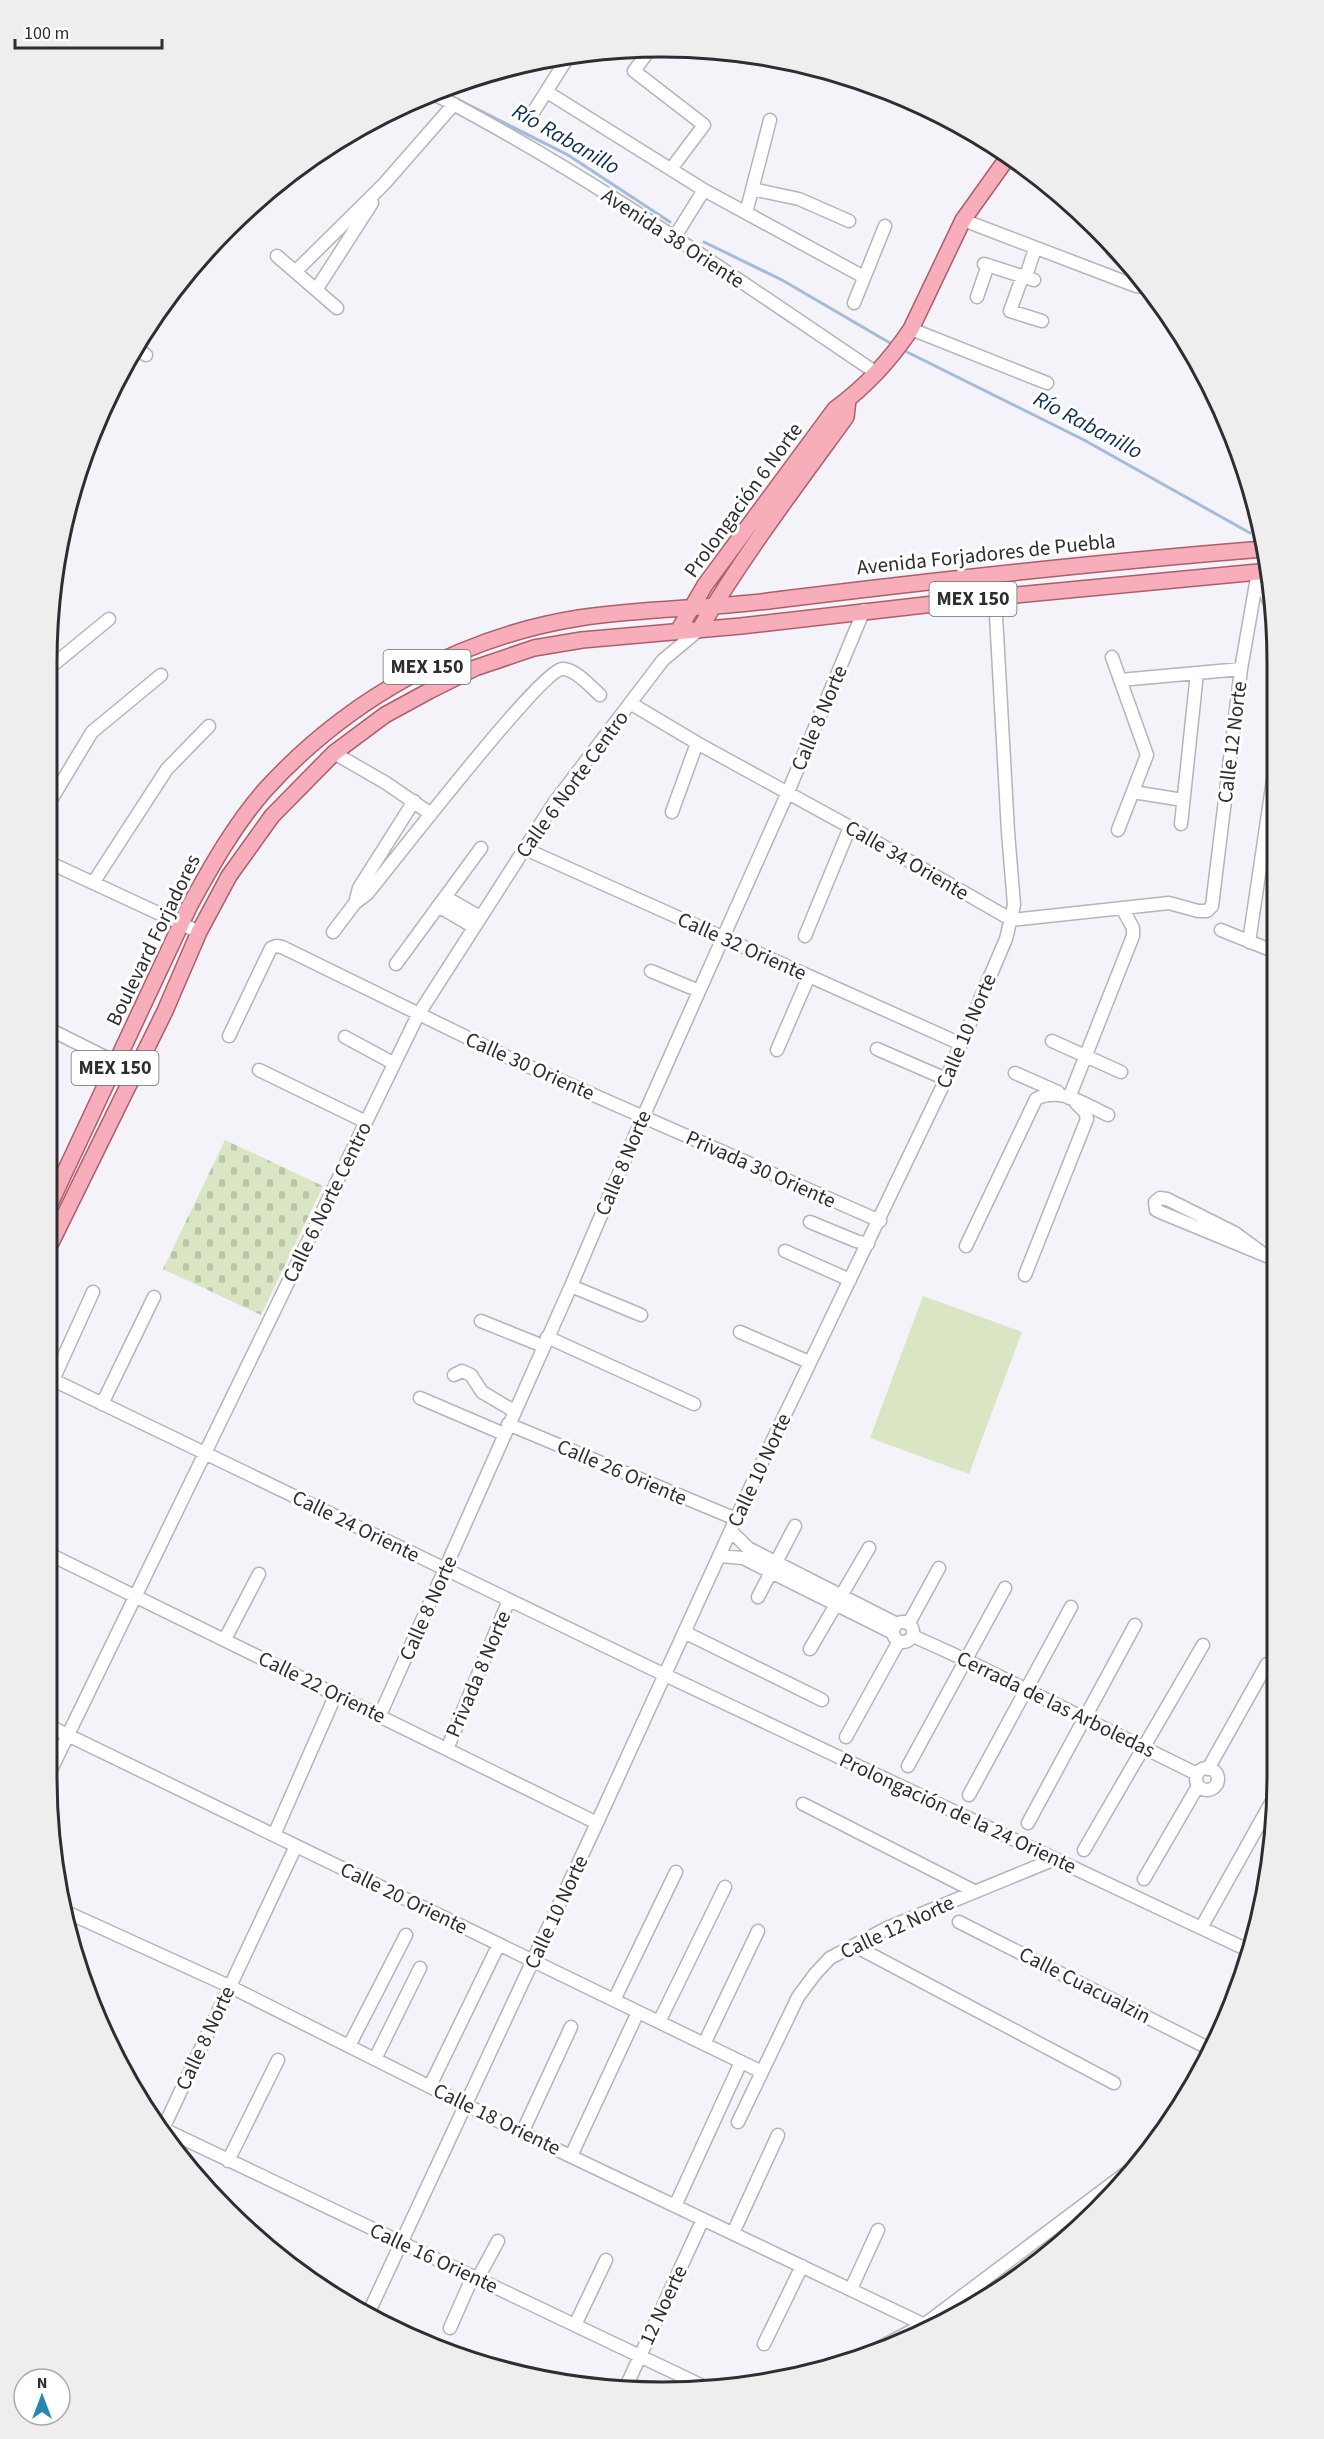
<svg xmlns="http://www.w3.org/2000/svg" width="1324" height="2439" font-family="'Source Sans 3',sans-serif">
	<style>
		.green { fill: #dae5c4 }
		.cemetery { fill: url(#cemetery-stones) }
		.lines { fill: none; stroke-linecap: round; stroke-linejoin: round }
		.stream { stroke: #a4bbd9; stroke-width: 3 }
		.minor-casing { stroke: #b4b4ba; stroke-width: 15 }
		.major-casing { stroke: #ad5e6c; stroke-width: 18 }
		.minor { stroke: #fff; stroke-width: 12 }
		.major { stroke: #f7aeba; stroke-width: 15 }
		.labels { text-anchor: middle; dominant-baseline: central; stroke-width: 6; stroke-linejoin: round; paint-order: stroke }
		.shield { fill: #fff; stroke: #6d6d6e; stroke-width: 1.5 }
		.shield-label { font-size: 20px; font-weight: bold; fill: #2e2e30 }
		.street-label { font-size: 21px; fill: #2e2e30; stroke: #fff }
		.water-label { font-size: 22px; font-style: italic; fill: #0d2d54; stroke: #fff }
		.rim { fill: none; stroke: #2e2e30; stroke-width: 3 }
	</style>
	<defs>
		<pattern id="cemetery-stones" width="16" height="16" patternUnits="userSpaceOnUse" patternTransform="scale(1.5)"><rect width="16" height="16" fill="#dae5c4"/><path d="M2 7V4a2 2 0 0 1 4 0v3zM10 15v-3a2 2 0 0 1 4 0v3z" fill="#bbc5a9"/></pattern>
	</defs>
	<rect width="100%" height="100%" fill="#f3f3f9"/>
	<path class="green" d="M 923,1296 L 1022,1332 L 969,1474 L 870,1438 Z"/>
	<path class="cemetery" d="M 225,1140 L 323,1186 L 261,1315 L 163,1269 Z"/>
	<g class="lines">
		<path class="stream" d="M 441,91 L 568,155 L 670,222
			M 704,242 L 782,280 L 890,343
			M 907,352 L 1084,440 L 1250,533"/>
		<g class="minor-casing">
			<path id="minor" d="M 634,48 L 645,56 L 634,71 L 704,125 L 671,169
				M 547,92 L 704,190 L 864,277
				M 434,94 C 588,174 731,275 875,372
				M 534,111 L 568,57
				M 752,189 L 799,199 L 849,221
				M 746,213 L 770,120
				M 963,220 L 1136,286 L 1145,287
				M 674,238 L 704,190
				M 1112,250 L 1116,254
				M 277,256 L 337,308
				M 984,264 L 1034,280
				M 295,272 L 384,184 L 454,104
				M 1023,275 L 1010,311 L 1042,321
				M 1026,276 L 1035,249
				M 316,290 L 372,203
				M 977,297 L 988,265
				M 854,303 L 885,226
				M 911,329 L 1047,383
				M 134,347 L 146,355
				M 1258,574 L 1272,609
				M 1112,657 L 1147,755 L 1118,830
				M 48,669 L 109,619
				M 1120,680 L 1241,669
				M 630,703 L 697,743 L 850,827 L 1012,920 L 1169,903 L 1198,911 L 1207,911 L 1212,906 L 1241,669 L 1258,572
				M 334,753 L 386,783 L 431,814
				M 1133,792 L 1183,800
				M 48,805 L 92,732 L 161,675
				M 672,812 L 697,743
				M 1181,824 L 1197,673
				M 523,848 L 961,1044
				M 48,862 L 199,932
				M 93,883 L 167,769 L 209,726
				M 445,897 L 480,917
				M 355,903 L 359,888 L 414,801
				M 438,906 L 474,927
				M 1221,930 L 1273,951
				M 333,932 L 355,903 L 367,894 C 392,864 539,672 562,669 C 575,668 591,687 600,695
				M 805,936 L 850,827
				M 1249,942 L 1273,780
				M 396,964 L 481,848
				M 651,971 L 699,991
				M 47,1028 L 117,1063
				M 229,1036 L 271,948 L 276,946 L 282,947 L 505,1056 L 880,1221
				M 345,1037 L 393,1063
				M 1052,1041 L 1121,1072
				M 877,1049 L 946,1079
				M 777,1050 L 809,976
				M 259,1070 L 366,1122
				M 1015,1073 L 1058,1092
				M 1069,1098 L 1133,936 L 1133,928 L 1122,908
				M 810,1222 L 856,1241 L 868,1244
				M 966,1246 L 1036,1099 C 1060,1086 1086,1105 1108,1115
				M 785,1251 L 850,1280
				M 1265,1255 L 1235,1233 L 1167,1199 L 1160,1198 L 1155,1202 L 1156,1210 L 1160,1212 L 1274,1259
				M 1025,1275 L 1087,1119 L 1085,1112 L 1076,1103
				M 571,1286 L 641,1315
				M 481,1321 L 543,1346
				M 740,1332 L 809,1362
				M 547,1337 L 694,1404
				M 454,1375 L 462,1371 L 471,1375 L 482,1392 L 514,1411
				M 47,1377 L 665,1675 L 1250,1951
				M 53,1380 L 93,1292
				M 420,1398 L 504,1434
				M 102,1404 L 154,1297
				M 508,1424 L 736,1519
				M 731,1531 L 748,1548 L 897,1624
				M 47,1553 L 597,1823
				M 719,1556 L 743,1558 L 893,1633
				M 758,1597 L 795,1526
				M893 1632a10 10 0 1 1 20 0a10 10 0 1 1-20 0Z
				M 909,1623 L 939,1568
				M 684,1632 L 822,1700
				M 913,1636 L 966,1660 L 1197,1774
				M 225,1639 L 259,1574
				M 810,1649 L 869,1548
				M 380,1715 L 571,1286 L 643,1117 L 788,792 L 864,610
				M 47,1725 L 762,2072
				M 846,1737 L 899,1641
				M 447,1749 L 509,1600
				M 908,1766 L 1005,1588
				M1196 1779a11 11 0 1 1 22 0a11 11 0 1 1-22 0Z
				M 1208,1769 L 1267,1664
				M 47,1778 L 418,1015 L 554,803 L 663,660 L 699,630
				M 969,1795 L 1071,1607
				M 803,1804 L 974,1891
				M 1028,1823 L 1135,1625
				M 274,1835 L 336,1694
				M 1084,1850 L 1203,1645
				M 1144,1879 L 1198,1786
				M 62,1910 L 229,1986 L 522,2133 L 931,2328
				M 959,1922 L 1210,2049
				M 1201,1928 L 1276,1794
				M 855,1946 L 1114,2083
				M 614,2000 L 676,1872
				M 659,2022 L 725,1887
				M 704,2044 L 758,1931
				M 349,2046 L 406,1935
				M 375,2059 L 420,1968
				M 430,2086 L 499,1944
				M 738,2122 L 798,1997 L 815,1974 L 830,1958 L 887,1928 L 1055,1859
				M 157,2126 L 711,2390
				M 161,2133 L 296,1846
				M 522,2133 L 571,2027
				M 571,2156 L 638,2012
				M 228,2161 L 278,2060
				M 675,2206 L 741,2062
				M 733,2233 L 778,2135
				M 478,2278 L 498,2241
				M 851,2289 L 878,2230
				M 983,2300 L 1065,2242
				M 368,2314 L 597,1823 L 757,1473 L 946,1079 L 1006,939 L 1014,905 L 1008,832 L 995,597
				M 575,2325 L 606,2260
				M 450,2328 L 473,2276
				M 764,2344 L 802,2266
				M 858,2359 L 925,2324 L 1138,2164
				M 624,2391 L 703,2219"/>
		</g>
		<g class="major-casing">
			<path id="major" d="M 699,630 C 743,556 795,487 846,417 L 848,400
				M 678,631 L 705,585 L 835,409 C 864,388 891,359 911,329 L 963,220 L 1008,157
				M 47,1210 L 190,905 C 212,865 235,824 265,790 C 347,700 459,637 579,618 C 644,608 710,609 776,600 C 938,580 1100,562 1264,549
				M 47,1251 L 165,1011 L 199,932 L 229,876 L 272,816 L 334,753 L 385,715 L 429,691 L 475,668 L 534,648 L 582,640 L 741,626 L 995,597 L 1269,571"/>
		</g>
		<use href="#minor" class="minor"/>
		<use href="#major" class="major"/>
	</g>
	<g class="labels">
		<g class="shield">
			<rect x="929.5" y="582" width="87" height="34" rx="4.5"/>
			<rect x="383.5" y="650" width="87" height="34" rx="4.5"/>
			<rect x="71.5" y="1051" width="87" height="34" rx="4.5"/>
		</g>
		<g class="shield-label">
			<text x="973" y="599">MEX 150</text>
			<text x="427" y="667">MEX 150</text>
			<text x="115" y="1068">MEX 150</text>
		</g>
		<g class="street-label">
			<text transform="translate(673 238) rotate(33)">Avenida 38 Oriente</text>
			<text transform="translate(743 500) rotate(-54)">Prolongación 6 Norte</text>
			<text transform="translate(986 554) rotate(-6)">Avenida Forjadores de Puebla</text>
			<text transform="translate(819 718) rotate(-67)">Calle 8 Norte</text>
			<text transform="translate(1232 742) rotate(-83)">Calle 12 Norte</text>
			<text transform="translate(572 784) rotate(-54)">Calle 6 Norte Centro</text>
			<text transform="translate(907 860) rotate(30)">Calle 34 Oriente</text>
			<text transform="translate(153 940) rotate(-64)">Boulevard Forjadores</text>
			<text transform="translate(742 946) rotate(24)">Calle 32 Oriente</text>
			<text transform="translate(966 1031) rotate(-67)">Calle 10 Norte</text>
			<text transform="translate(530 1066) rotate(24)">Calle 30 Oriente</text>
			<text transform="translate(623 1163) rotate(-67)">Calle 8 Norte</text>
			<text transform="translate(761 1169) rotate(24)">Privada 30 Oriente</text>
			<text transform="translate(327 1202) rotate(-64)">Calle 6 Norte Centro</text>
			<text transform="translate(759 1470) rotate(-65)">Calle 10 Norte</text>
			<text transform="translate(622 1472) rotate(23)">Calle 26 Oriente</text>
			<text transform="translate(356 1526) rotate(26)">Calle 24 Oriente</text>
			<text transform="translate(428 1608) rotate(-66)">Calle 8 Norte</text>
			<text transform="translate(478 1674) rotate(-67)">Privada 8 Norte</text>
			<text transform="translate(322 1687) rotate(26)">Calle 22 Oriente</text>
			<text transform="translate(1056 1704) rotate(26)">Cerrada de las Arboledas</text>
			<text transform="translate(958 1813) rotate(25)">Prolongación de la 24 Oriente</text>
			<text transform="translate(404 1898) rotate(26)">Calle 20 Oriente</text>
			<text transform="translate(556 1912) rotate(-65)">Calle 10 Norte</text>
			<text transform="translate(897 1927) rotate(-25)">Calle 12 Norte</text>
			<text transform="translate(1085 1985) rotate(27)">Calle Cuacualzin</text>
			<text transform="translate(205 2038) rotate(-65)">Calle 8 Norte</text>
			<text transform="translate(497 2119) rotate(26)">Calle 18 Oriente</text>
			<text transform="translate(434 2258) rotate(25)">Calle 16 Oriente</text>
			<text transform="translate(663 2305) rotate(-65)">12 Noerte</text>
		</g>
		<g class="water-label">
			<text transform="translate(566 139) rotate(30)">Río Rabanillo</text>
			<text transform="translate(1088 425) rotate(28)">Río Rabanillo</text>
		</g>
	</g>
	<path d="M0 0H1324V2439H0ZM662 57H662A605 605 0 0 1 1267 662V1777A605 605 0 0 1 662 2382H662A605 605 0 0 1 57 1777V662A605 605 0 0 1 662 57Z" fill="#eee" fill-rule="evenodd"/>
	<path class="rim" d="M662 57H662A605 605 0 0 1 1267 662V1777A605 605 0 0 1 662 2382H662A605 605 0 0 1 57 1777V662A605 605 0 0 1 662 57Z"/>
	<g transform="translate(42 2397)"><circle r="28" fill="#ffffff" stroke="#ababac" stroke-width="1.5"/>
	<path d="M0-4.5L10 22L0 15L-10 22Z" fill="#2688b2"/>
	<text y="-9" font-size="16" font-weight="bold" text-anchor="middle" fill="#2e2e30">N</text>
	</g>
	<path d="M15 39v9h147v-9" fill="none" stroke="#2e2e30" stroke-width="3"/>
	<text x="24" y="39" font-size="18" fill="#2e2e30" stroke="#ffffff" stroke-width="4.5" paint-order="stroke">100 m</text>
</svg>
